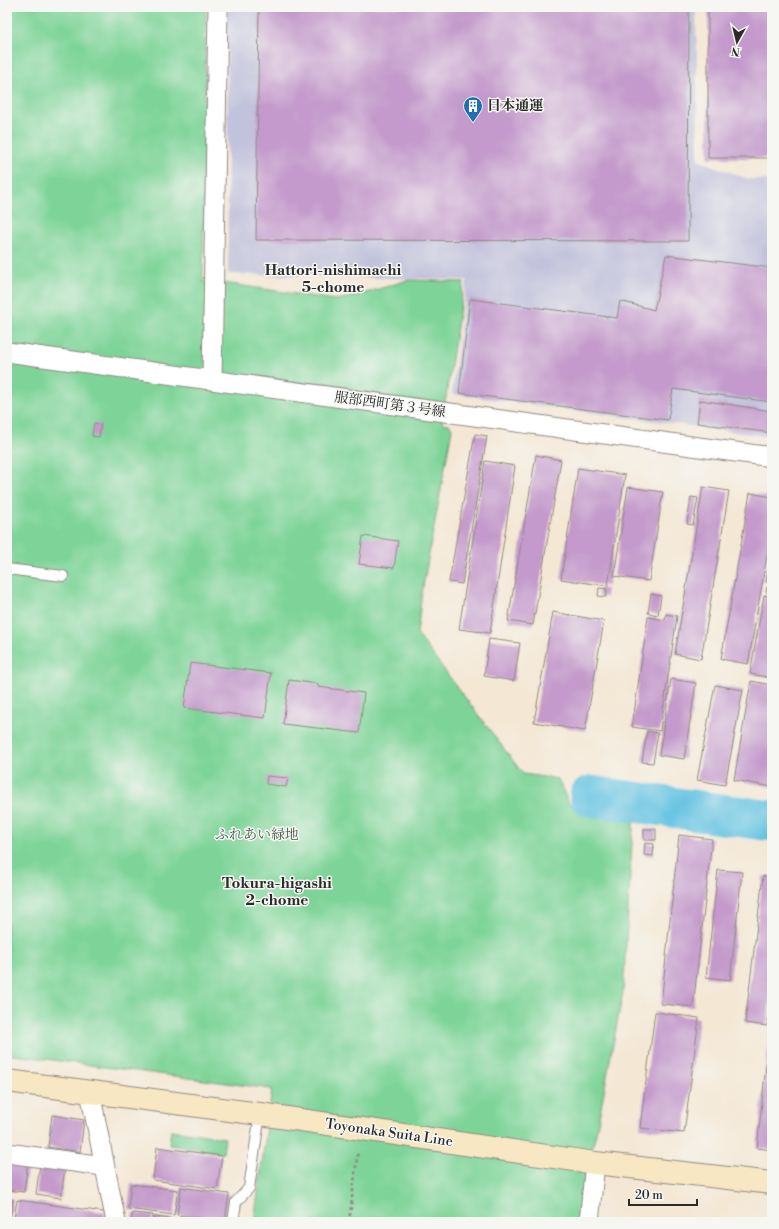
<svg xmlns="http://www.w3.org/2000/svg" width="779" height="1229" font-family="'Libre Bodoni','Noto Serif JP',serif">
	<style>
		.industrial { fill: #c2c2dc }
		.green { fill: #7ed498; stroke: #548062 }
		.lines { fill: none; stroke-linecap: round; stroke-linejoin: round }
		.river { stroke: #64c3e2; stroke-width: 41 }
		.building { fill: #c39acb }
		.service-casing { stroke: #908980; stroke-width: 12 }
		.minor-casing { stroke: #908980; stroke-width: 21 }
		.secondary-casing { stroke: #908980; stroke-width: 24 }
		.path { stroke: #908980; stroke-width: 2.5; stroke-dasharray: 3 3; stroke-linecap: butt }
		.service { stroke: #fff; stroke-width: 10 }
		.minor { stroke: #fff; stroke-width: 19 }
		.secondary { stroke: #f7e8c3; stroke-width: 22 }
		.labels { text-anchor: middle; dominant-baseline: central; stroke-width: 3; stroke-linejoin: round; paint-order: stroke }
		.poi-label { font-size: 14px; font-weight: bold; fill: #2b2b2b; stroke: #f6f6f2; text-anchor: start }
		.street-label { font-size: 14px; fill: #2b2b2b; stroke: #f6f6f2 }
		.park-label { font-size: 14px; fill: #445e4c; stroke: #f6f6f2 }
		.neighbourhood-label { font-size: 15px; font-weight: bold; fill: #2b2b2b; stroke: #f6f6f2 }
	</style>
	<rect width="100%" height="100%" fill="#f6f6f2"/>
	<filter id="ink" filterUnits="userSpaceOnUse"><feTurbulence type="fractalNoise" baseFrequency=".025" numOctaves="2"/><feDisplacementMap in="SourceGraphic" scale="8" xChannelSelector="R" yChannelSelector="G"/><feConvolveMatrix kernelMatrix="1 2 1 2 8 2 1 2 1" color-interpolation-filters="sRGB"/></filter>
	<filter id="wash" filterUnits="userSpaceOnUse"><feTurbulence type="fractalNoise" baseFrequency=".012" numOctaves="4" result="noise"/><feDisplacementMap in="SourceGraphic" scale="16" xChannelSelector="R" yChannelSelector="G"/><feGaussianBlur stdDeviation="0.9" result="paint"/><feColorMatrix in="noise" values="0 0 0 0 0 0 0 0 0 0 0 0 0 0 0 0 0 1.4 0 .05"/><feComposite in="paint" operator="in"/></filter>
	<g filter="url(#wash)">
		<rect width="100%" height="100%" fill="#f4e7d4"/>
		<path class="industrial" d="M 227,7 L 696,7 L 698,160 L 748,179 L 772,180 L 772,437 L 452,394 L 467,280 L 228,274 Z"/>
		<path class="green" d="M 7,7 L 206,7 L 203,282 L 231,284 L 335,300 L 356,296 L 408,280 L 464,282 L 442,423 L 449,424 L 452,429 L 422,592 L 417,634 L 523,774 L 558,779 L 569,804 L 634,811 L 623,992 L 597,1128 L 584,1184 L 578,1222 L 254,1222 L 272,1089 L 7,1054 Z
			M 171,1130 L 225,1138 L 223,1153 L 169,1145 Z"/>
		<g class="lines">
			<path class="river" d="M 590,796 L 772,821"/>
		</g>
		<g id="blocks">
			<path class="building" d="M 259,7 L 689,7 L 688,241 L 256,240 Z
				M 708,7 L 772,7 L 772,158 L 708,158 Z
				M 666,255 L 772,268 L 772,402 L 673,389 L 668,420 L 459,393 L 470,299 L 617,318 L 620,301 L 654,310 Z
				M 700,400 L 772,411 L 772,433 L 697,423 Z
				M 94,423 L 101,424 L 99,437 L 92,436 Z
				M 475,434 L 487,436 L 462,584 L 449,582 Z
				M 536,455 L 561,460 L 533,625 L 508,621 Z
				M 485,461 L 515,466 L 490,633 L 459,629 Z
				M 578,468 L 625,475 L 608,586 L 561,579 Z
				M 628,487 L 663,492 L 649,581 L 614,576 Z
				M 703,487 L 729,491 L 701,659 L 675,654 Z
				M 750,493 L 772,497 L 772,527 L 748,664 L 721,659 Z
				M 691,497 L 698,498 L 693,525 L 687,524 Z
				M 363,536 L 398,541 L 394,568 L 359,564 Z
				M 771,553 L 772,553 L 772,583 L 766,582 Z
				M 767,587 L 772,587 L 772,593 L 766,592 Z
				M 599,588 L 607,589 L 606,597 L 598,596 Z
				M 651,594 L 661,596 L 658,615 L 648,613 Z
				M 764,595 L 772,597 L 772,678 L 750,674 Z
				M 553,612 L 604,621 L 585,731 L 534,722 Z
				M 666,614 L 677,616 L 660,731 L 632,727 L 648,617 L 665,620 Z
				M 489,639 L 520,643 L 514,681 L 484,676 Z
				M 190,663 L 271,673 L 265,718 L 184,708 Z
				M 671,679 L 696,683 L 684,759 L 659,755 Z
				M 289,680 L 318,684 L 318,687 L 364,693 L 359,733 L 283,724 Z
				M 751,681 L 772,685 L 772,787 L 734,780 Z
				M 715,685 L 743,690 L 725,785 L 697,780 Z
				M 647,731 L 658,733 L 653,763 L 642,762 Z
				M 267,776 L 288,778 L 286,787 L 266,784 Z
				M 644,829 L 656,829 L 656,840 L 644,840 Z
				M 679,835 L 712,839 L 693,1007 L 661,1004 Z
				M 645,843 L 654,844 L 653,856 L 644,855 Z
				M 718,870 L 742,872 L 730,980 L 706,977 Z
				M 763,876 L 772,877 L 772,984 L 767,1026 L 745,1023 Z
				M 655,1012 L 699,1018 L 684,1133 L 640,1128 Z
				M 770,1028 L 772,1028 L 772,1150 L 757,1148 Z
				M 52,1115 L 84,1120 L 80,1152 L 48,1147 Z
				M 157,1147 L 222,1156 L 217,1189 L 153,1180 Z
				M 7,1159 L 28,1162 L 24,1192 L 7,1190 Z
				M 40,1164 L 65,1168 L 61,1198 L 36,1194 Z
				M 131,1184 L 178,1190 L 174,1215 L 128,1209 Z
				M 181,1187 L 229,1194 L 225,1221 L 177,1215 Z
				M 7,1199 L 13,1199 L 10,1220 L 7,1219 Z
				M 17,1200 L 104,1212 L 106,1222 L 36,1222 L 14,1219 Z
				M 133,1213 L 153,1215 L 152,1222 L 131,1222 Z
				M 154,1217 L 173,1219 L 173,1222 L 154,1222 Z"/>
		</g>
	</g>
	<g filter="url(#ink)">
		<use href="#blocks" fill-opacity="0" stroke="#908980" stroke-width="1"/>
		<g class="lines">
			<g class="service-casing">
				<path id="service" d="M 7,569 L 63,576
					M 233,1222 L 236,1202 L 249,1188 L 260,1114"/>
			</g>
			<g class="minor-casing">
				<path id="minor" d="M 7,352 L 772,457
					M 212,380 L 218,7
					M 90,1092 L 116,1222
					M 7,1153 L 104,1166
					M 589,1222 L 595,1163"/>
			</g>
			<g class="secondary-casing">
				<path id="secondary" d="M 7,1081 L 260,1114 L 595,1163 L 772,1183"/>
			</g>
			<path class="path" d="M 349,1222 L 358,1151"/>
			<use href="#service" class="service"/>
			<use href="#minor" class="minor"/>
			<use href="#secondary" class="secondary"/>
		</g>
	</g>
	<defs>
		<g id="building-pin" transform="scale(1)"><path d="M0 17L-7.5 6A9.5 9.5 0 1 1 7.5 6Z" fill="#1f6fb2" stroke="#f6f6f2"/><path d="M-4-6H4V6H1V3H-1V6H-4ZM-2.5-4.3h1.7v1.8h-1.7ZM.8-4.3h1.7v1.8H.8ZM-2.5-1h1.7V.8h-1.7ZM.8-1h1.7V.8H.8Z" fill="#fff"/></g>
	</defs>
	<g fill-rule="evenodd">
		<use href="#building-pin" x="473" y="106"/>
	</g>
	<g class="labels">
		<g class="poi-label">
			<text x="487" y="106">日本通運</text>
		</g>
		<g class="street-label">
			<text transform="translate(390 405) rotate(8)">服部西町第３号線</text>
			<text transform="translate(389 1133) rotate(8)">Toyonaka Suita Line</text>
		</g>
		<g class="park-label">
			<text x="257" y="835">ふれあい緑地</text>
		</g>
		<g class="neighbourhood-label">
			<text x="333" y="270">Hattori-nishimachi<tspan x="333" dy="17">5-chome</tspan></text>
			<text x="277" y="883">Tokura-higashi<tspan x="277" dy="17">2-chome</tspan></text>
		</g>
	</g>
	<rect width="779" height="1229" fill="none" stroke="#f6f6f2" stroke-width="24"/>
	<g transform="translate(737 42) rotate(188)" stroke="#f6f6f2" stroke-width="3" paint-order="stroke">
	<path d="M0-3L7 15L0 10L-7 15Z" fill="#2b2b2b"/>
	<text y="-6" font-size="11" font-weight="bold" text-anchor="middle" fill="#2b2b2b">N</text>
	</g>
	<path d="M629 1199v6h68v-6" fill="none" stroke="#2b2b2b" stroke-width="2"/>
	<text x="635" y="1199" font-size="12" fill="#2b2b2b" stroke="#f6f6f2" stroke-width="3" paint-order="stroke">20 m</text>
</svg>
